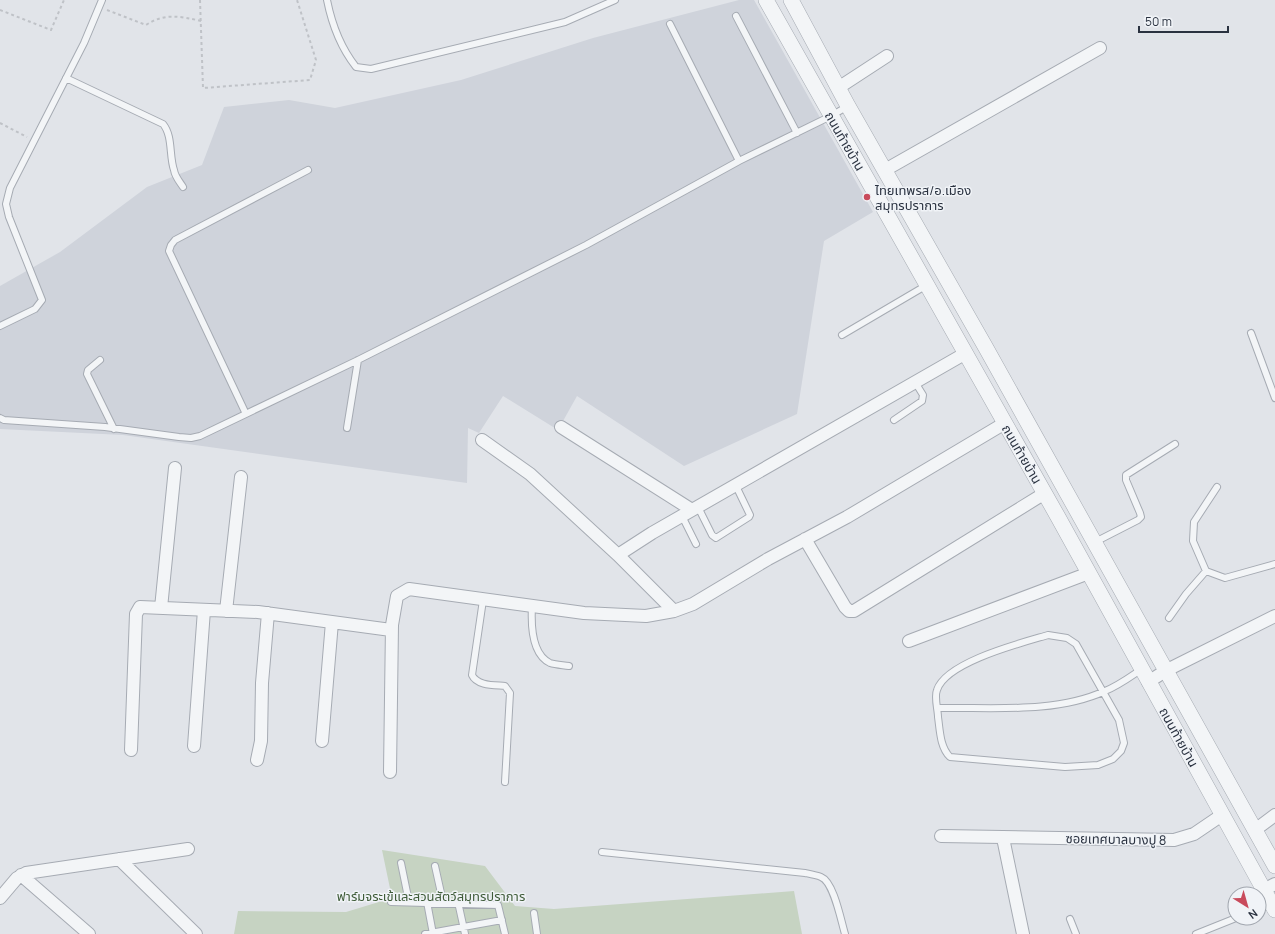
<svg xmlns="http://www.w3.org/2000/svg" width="1275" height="934" font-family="Manrope,'Noto Sans Thai',sans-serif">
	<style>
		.built { fill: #cfd3db }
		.green { fill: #c6d3c2 }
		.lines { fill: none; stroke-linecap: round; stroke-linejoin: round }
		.service-casing { stroke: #a6abb3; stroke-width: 8 }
		.minor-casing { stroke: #a6abb3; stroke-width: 14 }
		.tertiary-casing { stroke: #a6abb3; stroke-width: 16 }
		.path { stroke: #bfc2c7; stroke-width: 2; stroke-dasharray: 3 3; stroke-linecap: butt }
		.service { stroke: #f3f5f7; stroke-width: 6 }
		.minor { stroke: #f3f5f7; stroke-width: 12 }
		.tertiary { stroke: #f3f5f7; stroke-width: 15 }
		.poi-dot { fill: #c94b5c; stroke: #f0f3f7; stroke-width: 1.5 }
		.labels { text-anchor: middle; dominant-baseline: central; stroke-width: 3; stroke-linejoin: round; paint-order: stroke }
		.street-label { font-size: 13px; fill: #2a3240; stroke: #f0f3f7 }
		.poi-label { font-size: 13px; fill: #2a3240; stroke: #f0f3f7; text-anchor: start }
		.park-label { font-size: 13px; fill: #3e5b38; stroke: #f0f3f7 }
	</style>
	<rect width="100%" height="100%" fill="#e1e4e9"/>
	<path class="built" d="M 739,0 L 754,0 L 873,212 L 824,241 L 797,414 L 684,466 L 577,396 L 558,430 L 503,396 L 479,433 L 468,428 L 467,483 L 123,435 L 0,429 L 0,286 L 60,252 L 147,187 L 202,165 L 224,107 L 289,100 L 335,108 L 461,80 L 593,38 Z"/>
	<path class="green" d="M 382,850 L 485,866 L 515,906 L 554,909 L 794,891 L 802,934 L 234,934 L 238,911 L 346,912 L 392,898 Z"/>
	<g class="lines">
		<g class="service-casing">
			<path id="service" d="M 327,0 C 332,25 341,48 356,67 L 371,69 L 565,22 L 615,0
				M 736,16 L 797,133
				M 670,24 L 739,161 L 831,116 L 848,106
				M 66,78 L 163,124 C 173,136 169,156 174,170 C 175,177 180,182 183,187
				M 0,326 L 35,309 L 42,300 L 9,217 L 6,204 L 10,188 L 84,43 L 102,0
				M 1251,333 L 1275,398
				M 842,335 L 927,285
				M 100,360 L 88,370 L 87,374 L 114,429
				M 246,414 L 169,251 L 171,245 L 175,240 L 308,170
				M 0,418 L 4,420 L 105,427 L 179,437 L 191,438 L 200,436 L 358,360 L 586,245 L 739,161
				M 894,420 L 922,401 L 923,395 L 915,382
				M 347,428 L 358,360
				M 1217,487 L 1194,522 L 1193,541 L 1206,571 L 1225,578 L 1275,564
				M 698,507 L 712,535 L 716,538 L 749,517 L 750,515 L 736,486
				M 682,516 L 696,544
				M 1095,542 L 1138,520 L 1141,517 L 1140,513 L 1126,480 L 1126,475 L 1175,444
				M 483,600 L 472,675 C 477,686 495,685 505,686 L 510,693 L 505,782
				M 532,606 C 531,624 531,654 550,663 C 556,665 563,665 569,666
				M 1169,618 L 1186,594 L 1206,571
				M 1048,635 L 1067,638 L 1076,644 L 1119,720 L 1124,743 L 1121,751 L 1113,759 L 1098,765 L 1065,767 L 950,757 C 940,747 940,731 938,717 C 938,710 934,697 937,690 C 946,662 1021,643 1048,635 Z
				M 938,708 C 991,707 1055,714 1105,691 C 1118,686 1130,677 1142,669
				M 602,852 L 805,873 C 810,874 816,875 821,877 C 834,882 841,921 845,934
				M 401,863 L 409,902
				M 435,866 L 443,902
				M 391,902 L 498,905 L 505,934
				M 427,902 L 433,934
				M 458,902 L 465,934
				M 1259,909 L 1271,904
				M 534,913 L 537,934
				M 1070,919 L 1076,934
				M 425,934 L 502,920
				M 1196,934 L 1236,918"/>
		</g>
		<g class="minor-casing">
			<path id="minor" d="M 838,88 L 887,56
				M 885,170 L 1100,48
				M 561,427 L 692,510
				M 482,440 L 530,474 L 618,555 L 674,611
				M 805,539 L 845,607 L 849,611 L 854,611 L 1045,493
				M 618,555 L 652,533 L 966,353
				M 161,608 L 175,468
				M 226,611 L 241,477
				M 909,641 L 1089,573
				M 1148,682 L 1167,670 L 1275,616
				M 322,741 L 332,622
				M 194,746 L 204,610
				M 131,750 L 136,614 L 140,607 L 258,612 L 391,630
				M 257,760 L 261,741 L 262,683 L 268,613
				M 390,772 L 392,625 L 397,596 L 409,589 L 584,613 L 646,616 L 674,611 L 693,604 L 768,559 L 847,517 L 1005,423
				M 1255,830 L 1275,815
				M 941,836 L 1174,840 L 1194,834 L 1222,815
				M 1003,838 L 1023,934
				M 119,859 L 196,934
				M 21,875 L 89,934
				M 1264,890 L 1275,884
				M 0,898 L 17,878 L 26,873 L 188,849"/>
		</g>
		<g class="tertiary-casing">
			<path id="tertiary" d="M 766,0 L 1058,517 L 1275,910
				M 791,0 L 848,106 L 986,348 L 1275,866"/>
		</g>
		<path class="path" d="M 200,0 L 203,88 L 310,80 L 316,60 L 297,0
			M 0,10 L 51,30 L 64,0
			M 107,10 L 146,25 C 164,13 180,16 201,21
			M 0,123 L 27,137"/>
		<use href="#service" class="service"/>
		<use href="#minor" class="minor"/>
		<use href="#tertiary" class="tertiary"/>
	</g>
	<circle class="poi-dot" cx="867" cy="197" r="4"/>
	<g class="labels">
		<g class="street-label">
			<text transform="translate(845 141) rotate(60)">ถนนท้ายบ้าน</text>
			<text transform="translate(1022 454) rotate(60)">ถนนท้ายบ้าน</text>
			<text transform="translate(1179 737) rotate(61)">ถนนท้ายบ้าน</text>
			<text transform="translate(1116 839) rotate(1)">ซอยเทศบาลบางปู 8</text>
		</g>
		<g class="poi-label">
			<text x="875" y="190">ไทยเทพรส/อ.เมือง<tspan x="875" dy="15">สมุทรปราการ</tspan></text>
		</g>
		<g class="park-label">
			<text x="431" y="896">ฟาร์มจระเข้และสวนสัตว์สมุทรปราการ</text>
		</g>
	</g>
	<g transform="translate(1247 906) rotate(143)"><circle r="19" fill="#f0f3f7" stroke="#a1a6ae"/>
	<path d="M0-3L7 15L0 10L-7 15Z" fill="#c94b5c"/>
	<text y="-6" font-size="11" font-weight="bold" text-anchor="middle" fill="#2a3240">N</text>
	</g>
	<path d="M1139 26v6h89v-6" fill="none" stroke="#2a3240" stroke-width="2"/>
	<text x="1145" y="26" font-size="12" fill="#2a3240" stroke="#f0f3f7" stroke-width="3" paint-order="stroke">50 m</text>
</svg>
